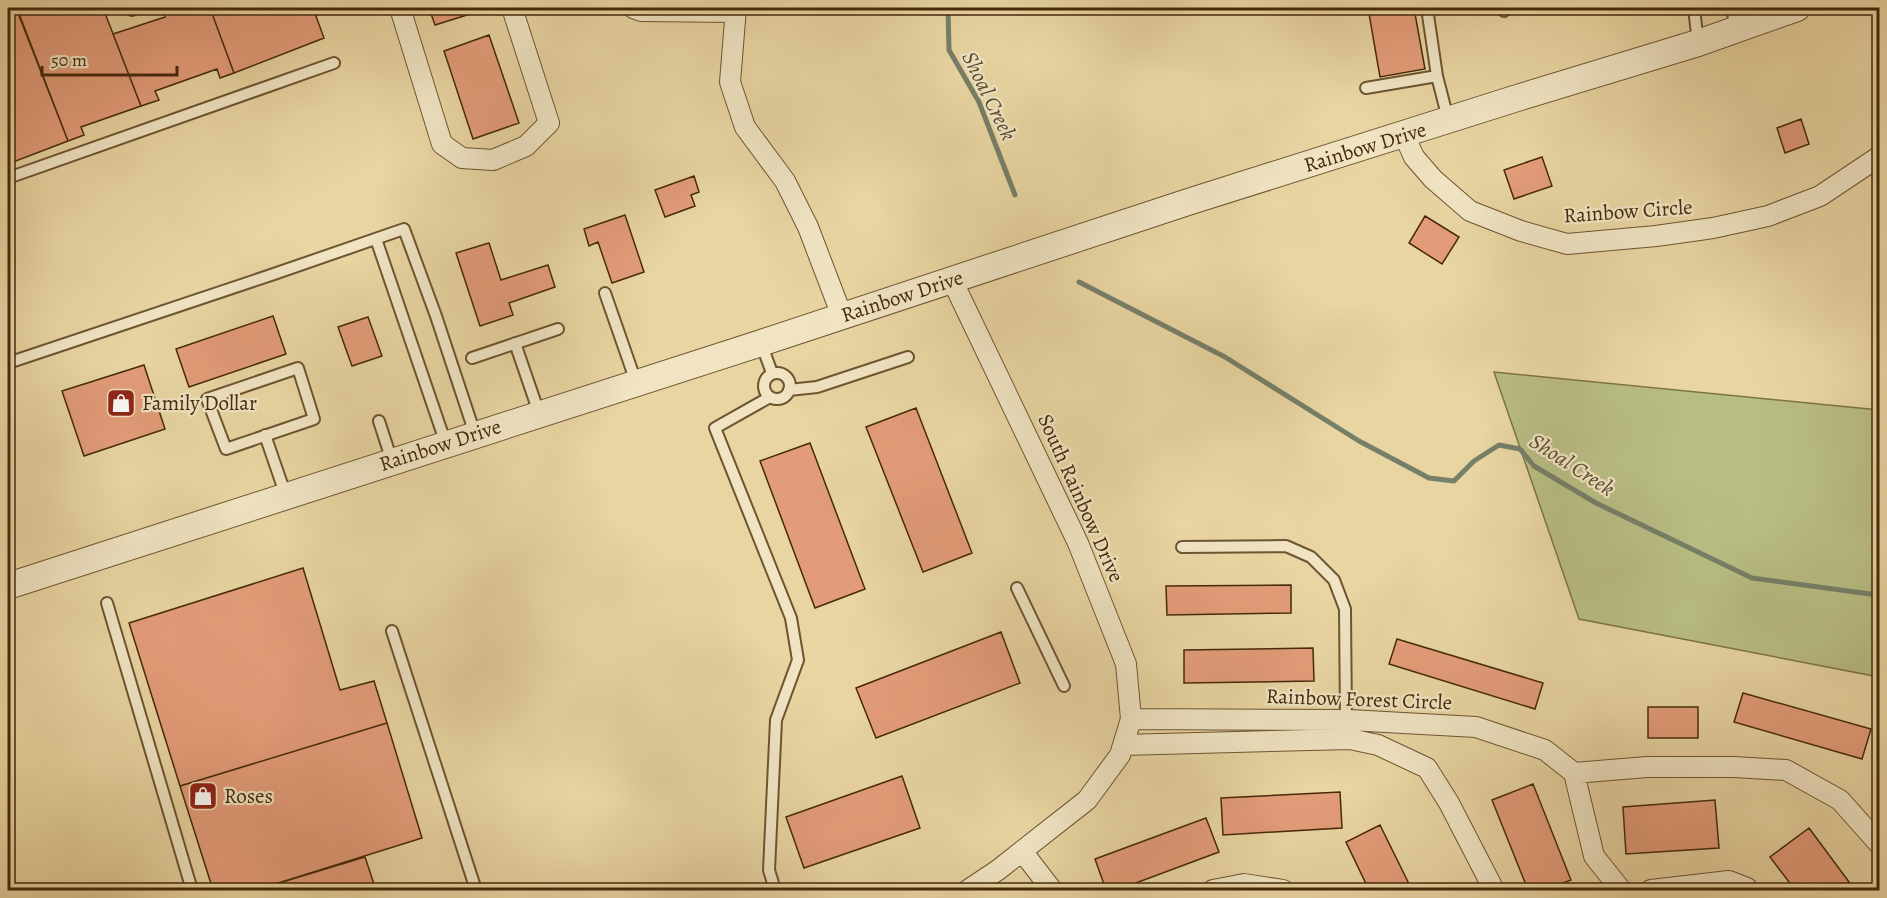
<svg xmlns="http://www.w3.org/2000/svg" width="1887" height="898" font-family="Alegreya,serif">
	<style>
		.green { fill: #b8bd83; stroke: #7e7347; stroke-width: 1.5 }
		.lines { fill: none; stroke-linecap: round; stroke-linejoin: round }
		.stream { stroke: #767f67; stroke-width: 5 }
		.building { fill: #e39c79; stroke: #45290b; stroke-width: 1.5 }
		.service-casing { stroke: #6e5431; stroke-width: 14 }
		.minor-casing { stroke: #6e5431; stroke-width: 22 }
		.tertiary-casing { stroke: #6e5431; stroke-width: 28 }
		.service { stroke: #f0e4c3; stroke-width: 10 }
		.minor { stroke: #f0e4c3; stroke-width: 20 }
		.tertiary { stroke: #f0e4c3; stroke-width: 26 }
		.labels { text-anchor: middle; dominant-baseline: central; stroke-width: 4.5; stroke-linejoin: round; paint-order: stroke }
		.street-label { font-size: 21px; fill: #45290b; stroke: #f0e4c3 }
		.poi-label { font-size: 21px; fill: #45290b; stroke: #f0e4c3; text-anchor: start }
		.water-label { font-size: 22px; font-style: italic; fill: #5a4d31; stroke: #f0e4c3 }
	</style>
	<rect width="100%" height="100%" fill="#e8d5a2"/>
	<filter id="stains"><feTurbulence type="fractalNoise" baseFrequency=".00333" numOctaves="4"/><feColorMatrix values="0 0 0 0 .2 0 0 0 0 .09 0 0 0 0 .02 0 0 0 .5 -.17"/></filter>
	<radialGradient id="worn" r=".72"><stop offset=".6" stop-color="#630" stop-opacity="0"/><stop offset="1" stop-color="#630" stop-opacity=".3"/></radialGradient>
	<path class="green" d="M 1494,372 L 1879,410 L 1879,677 L 1579,619 Z"/>
	<g class="lines">
		<path class="stream" d="M 948,8 L 949,50 L 979,102 L 1015,195
			M 1079,282 L 1225,357 L 1359,441 L 1429,478 L 1454,481 L 1474,461 L 1499,445 L 1520,449 L 1534,466 L 1596,503 L 1752,578 L 1870,594 L 1880,594"/>
	</g>
	<path class="building" d="M 8,8 L 16,8 L 68,141 L 8,164 Z
		M 28,8 L 103,8 L 141,106 L 81,127 L 84,135 L 68,141 L 18,11 Z
		M 161,8 L 210,8 L 234,73 L 220,78 L 217,69 L 155,91 L 159,100 L 141,106 L 113,34 L 165,17 Z
		M 210,8 L 313,8 L 324,38 L 234,73 Z
		M 429,8 L 482,8 L 483,10 L 435,25 Z
		M 1368,8 L 1414,8 L 1425,69 L 1380,77 Z
		M 489,35 L 519,123 L 473,139 L 444,51 Z
		M 1801,119 L 1809,144 L 1785,153 L 1777,128 Z
		M 1542,157 L 1552,186 L 1514,199 L 1504,170 Z
		M 694,176 L 699,192 L 691,195 L 695,206 L 665,217 L 655,190 Z
		M 625,215 L 644,272 L 612,283 L 598,242 L 589,246 L 584,229 Z
		M 1425,216 L 1459,237 L 1442,264 L 1409,243 Z
		M 489,243 L 501,280 L 548,265 L 555,287 L 509,303 L 513,315 L 480,326 L 456,253 Z
		M 273,316 L 286,354 L 189,387 L 176,349 Z
		M 368,317 L 382,356 L 352,366 L 338,327 Z
		M 144,365 L 165,429 L 84,456 L 62,391 Z
		M 916,408 L 972,553 L 923,572 L 866,427 Z
		M 810,443 L 865,589 L 815,608 L 760,461 Z
		M 303,568 L 340,690 L 374,681 L 387,723 L 180,786 L 129,623 Z
		M 1291,585 L 1291,613 L 1167,615 L 1166,586 Z
		M 1001,632 L 1020,683 L 876,738 L 856,688 Z
		M 1397,639 L 1543,683 L 1535,709 L 1389,664 Z
		M 1313,648 L 1314,681 L 1184,683 L 1184,650 Z
		M 1743,693 L 1871,729 L 1862,759 L 1734,722 Z
		M 1648,707 L 1698,707 L 1698,738 L 1648,738 Z
		M 387,723 L 422,838 L 256,890 L 213,890 L 180,786 Z
		M 902,776 L 920,828 L 804,868 L 786,817 Z
		M 1533,784 L 1571,880 L 1544,890 L 1528,890 L 1492,800 Z
		M 1340,792 L 1342,828 L 1223,835 L 1221,798 Z
		M 1715,800 L 1719,848 L 1626,854 L 1623,807 Z
		M 1206,818 L 1219,852 L 1117,890 L 1106,890 L 1095,859 Z
		M 1380,825 L 1412,890 L 1369,890 L 1346,842 Z
		M 1809,828 L 1855,890 L 1795,890 L 1770,857 Z
		M 365,857 L 376,890 L 256,890 Z"/>
	<g class="lines">
		<g class="service-casing">
			<path id="service" d="M 131,8 L 132,10
				M 1427,8 L 1437,76 L 1448,119
				M 1503,8 L 1504,11
				M 1694,8 L 1698,43
				M 1732,8 L 1736,29
				M 1366,88 L 1437,76
				M 8,178 L 334,63
				M 376,239 L 446,444
				M 605,293 L 636,382
				M 515,343 L 539,413
				M 761,343 L 772,373
				M 472,358 L 558,329
				M 8,363 L 271,275 L 404,229 L 436,316 L 475,434
				M 298,368 L 314,419 L 226,449 L 207,399 Z
				M764 386a13 13 0 1 1 26 0a13 13 0 1 1-26 0Z
				M 789,390 L 817,387 L 908,357
				M 770,397 L 715,428 L 791,618 L 798,660 L 776,720 L 769,870 L 775,890
				M 379,421 L 392,461
				M 265,435 L 286,496
				M 1182,547 L 1286,546 L 1311,557 L 1334,580 L 1345,609 L 1346,723
				M 1017,588 L 1064,686
				M 107,603 L 192,890
				M 392,631 L 476,890"/>
		</g>
		<g class="minor-casing">
			<path id="minor" d="M 400,8 L 442,144 L 462,158 L 493,160 L 526,146 L 549,123 L 512,8
				M 633,8 L 641,11 L 736,12
				M 736,8 L 730,82 L 745,127 L 785,181 L 808,227 L 842,316
				M 1404,135 L 1414,157 L 1433,179 L 1470,211 L 1521,231 L 1567,244 L 1656,236 L 1713,228 L 1768,216 L 1820,196 L 1880,156
				M 952,280 L 1078,543 L 1126,664 L 1131,719 L 1120,755 L 1087,800 L 998,870 L 968,890
				M 1131,719 L 1349,720 L 1476,727 L 1545,750 L 1574,773
				M 1123,745 L 1350,739 L 1378,745 L 1427,768 L 1449,803 L 1494,890
				M 1574,773 L 1647,767 L 1734,767 L 1786,770 L 1840,800 L 1880,845
				M 1574,773 L 1594,856 L 1621,890
				M 1022,851 L 1052,890
				M 1213,890 L 1244,884 L 1283,890
				M 1651,890 L 1729,881 L 1747,888 L 1748,890"/>
		</g>
		<g class="tertiary-casing">
			<path id="tertiary" d="M 8,586 L 761,343 L 1188,202 L 1514,99 L 1698,43 L 1797,8"/>
		</g>
		<use href="#service" class="service"/>
		<use href="#minor" class="minor"/>
		<use href="#tertiary" class="tertiary"/>
	</g>
	<defs>
		<g id="shop-square" transform="scale(1.5)"><rect x="-9" y="-9" width="18" height="18" rx="4" fill="#8f2418" stroke="#f0e4c3"/><path d="M-5-2.5h2.3a2.7 3.5 0 0 1 5.4 0H5L5.5 6h-11ZM-1.5-2.5h3a1.5 2.3 0 0 0-3 0Z" fill="#fff"/></g>
	</defs>
	<g fill-rule="evenodd">
		<use href="#shop-square" x="121" y="403"/>
		<use href="#shop-square" x="203" y="796"/>
	</g>
	<g class="labels">
		<g class="street-label">
			<text transform="translate(1365 147) rotate(-17)">Rainbow Drive</text>
			<text transform="translate(1628 211) rotate(-4)">Rainbow Circle</text>
			<text transform="translate(902 296) rotate(-18)">Rainbow Drive</text>
			<text transform="translate(440 445) rotate(-18)">Rainbow Drive</text>
			<text transform="translate(1081 498) rotate(66)">South Rainbow Drive</text>
			<text transform="translate(1359 699) rotate(2)">Rainbow Forest Circle</text>
		</g>
		<g class="poi-label">
			<text x="142" y="403">Family Dollar</text>
			<text x="224" y="796">Roses</text>
		</g>
		<g class="water-label">
			<text transform="translate(989 96) rotate(64)">Shoal Creek</text>
			<text transform="translate(1572 465) rotate(33)">Shoal Creek</text>
		</g>
	</g>
	<rect width="1887" height="898" fill="none" stroke="#e8d5a2" stroke-width="30"/>
	<rect x="9" y="9" width="1869" height="880" fill="none" stroke="#45290b" stroke-width="3"/>
	<rect x="15" y="15" width="1857" height="868" fill="none" stroke="#45290b" stroke-width="1.5"/>
	<path d="M42 66v9h135v-9" fill="none" stroke="#45290b" stroke-width="3"/>
	<text x="51" y="66" font-size="18" fill="#45290b" stroke="#f0e4c3" stroke-width="4.5" paint-order="stroke">50 m</text>
	<rect width="100%" height="100%" filter="url(#stains)"/>
	<rect width="100%" height="100%" fill="url(#worn)"/>
</svg>
